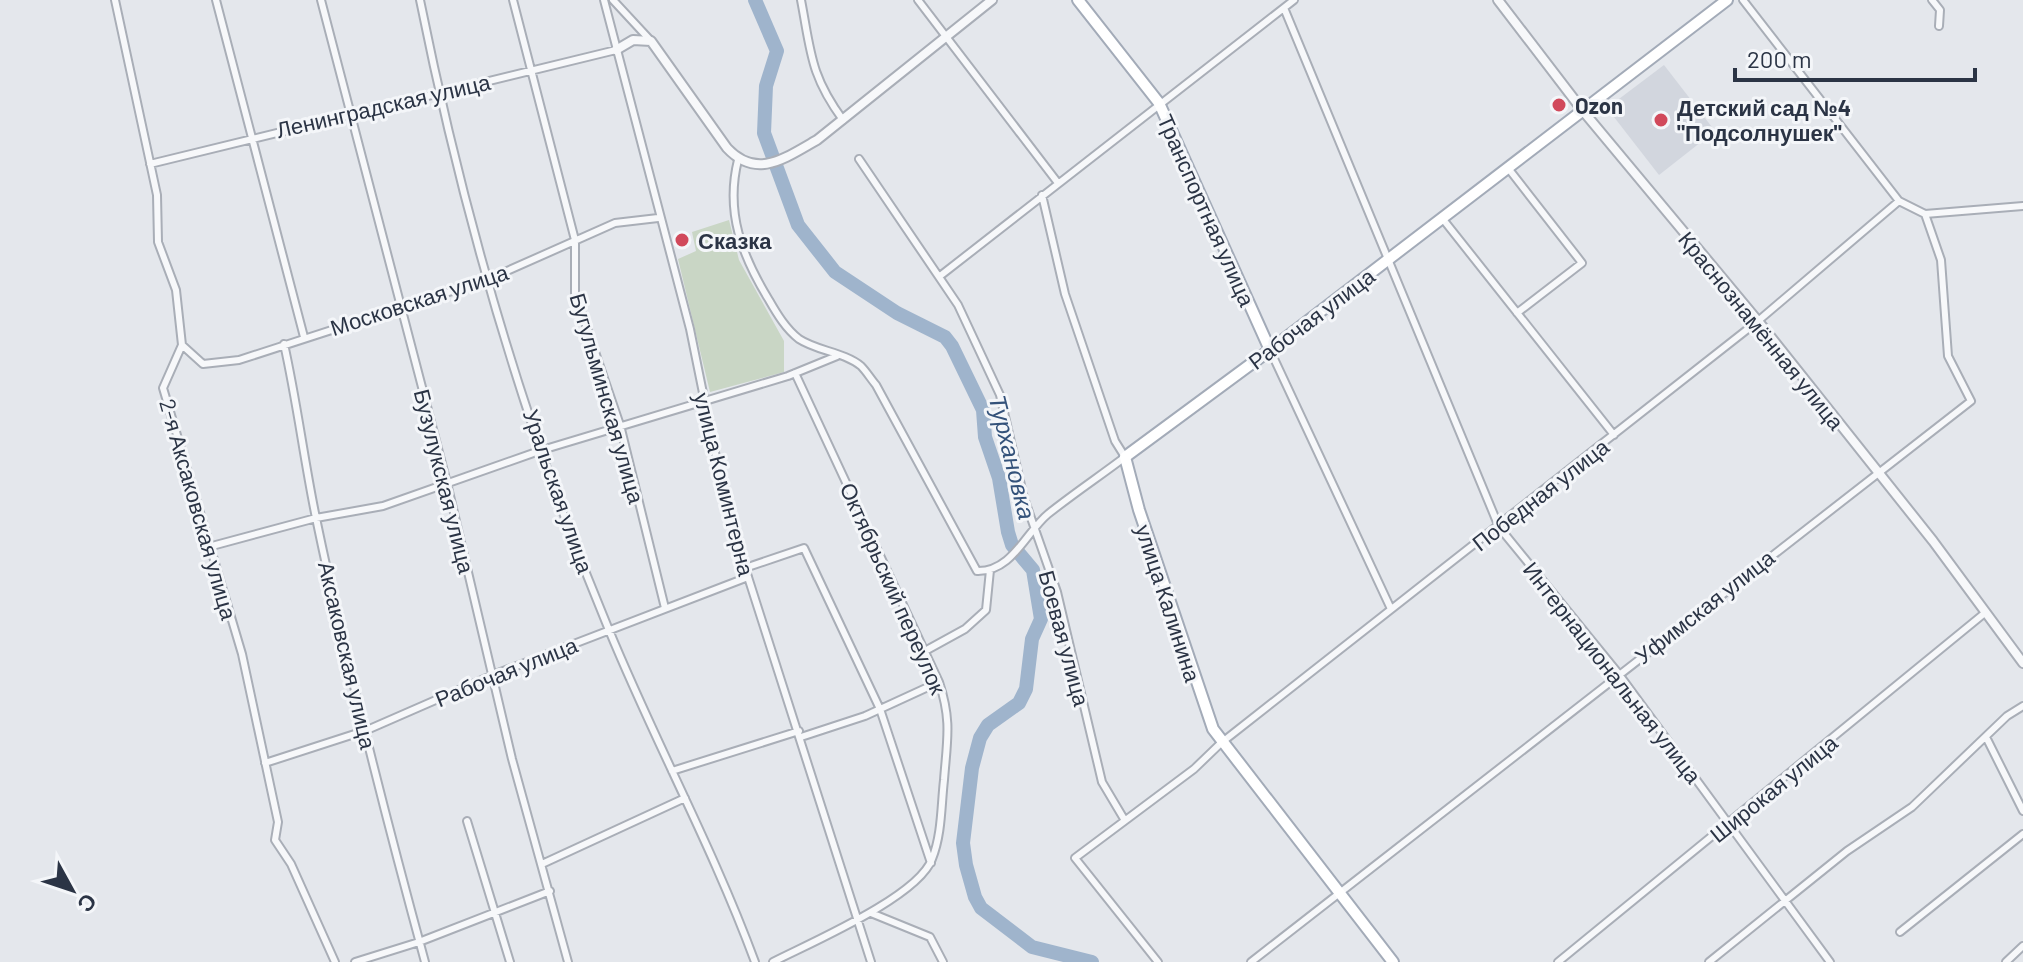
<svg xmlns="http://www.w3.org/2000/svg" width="2023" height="962" font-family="Barlow,sans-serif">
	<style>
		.built { fill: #d2d6de }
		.green { fill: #c9d6c5 }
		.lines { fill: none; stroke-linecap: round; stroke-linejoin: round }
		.river { stroke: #9fb4cc; stroke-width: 14 }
		.minor-casing { stroke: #a9aeb7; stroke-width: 10 }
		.tertiary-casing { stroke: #a9aeb7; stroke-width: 12 }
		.primary-casing { stroke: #a3abb8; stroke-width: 14 }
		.minor { stroke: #f7f8fa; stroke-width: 6 }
		.tertiary { stroke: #f7f8fa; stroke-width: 8 }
		.primary { stroke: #fff; stroke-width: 10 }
		.poi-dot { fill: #d1495b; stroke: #f4f6f9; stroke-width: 3 }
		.labels { text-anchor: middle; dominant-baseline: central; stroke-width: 6; stroke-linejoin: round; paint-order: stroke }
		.street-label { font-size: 22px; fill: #2b3445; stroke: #f4f6f9 }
		.poi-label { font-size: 22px; font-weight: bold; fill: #2b3445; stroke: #f4f6f9; text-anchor: start }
		.water-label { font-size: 24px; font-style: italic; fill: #34527a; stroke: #f4f6f9 }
	</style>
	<rect width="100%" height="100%" fill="#e4e7ec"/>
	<path class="built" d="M 1664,65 L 1715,131 L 1659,175 L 1607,108 Z"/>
	<path class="green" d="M 729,220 L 739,260 L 784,341 L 784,372 L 710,392 L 678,259 L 696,251 L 692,232 Z"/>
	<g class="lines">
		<path class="river" d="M 755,0 L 777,51 L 766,86 L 764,133 L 798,225 L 835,272 L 897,313 L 945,337 L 952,346 L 983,410 L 985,437 L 999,478 L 1008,532 L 1012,545 L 1033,570 L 1041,619 L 1032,639 L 1026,689 L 1019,703 L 988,725 L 980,738 L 972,768 L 963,843 L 966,865 L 975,897 L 981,908 L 1019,937 L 1032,947 L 1092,962"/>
		<g class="minor-casing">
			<path id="minor" d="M 115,0 L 157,195 L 158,242 L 176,290 L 182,345 L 163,388 L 242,654 L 278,822 L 275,840 L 291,864 L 335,962
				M 216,0 L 304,337
				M 321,0 L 447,483 L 512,759 L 568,962
				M 420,0 C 463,214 525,429 609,630 C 655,742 713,848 755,962
				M 513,0 L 575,240 L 575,293 L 620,425 L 665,608
				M 604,0 L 690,329 L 717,462 L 748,577 L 871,962
				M 613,0 L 651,41
				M 801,0 C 811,52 810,75 843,120
				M 918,0 L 1058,183
				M 1743,0 L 1899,201 L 1925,214 L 2023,206
				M 1932,0 L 1940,10 L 1939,26
				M 1284,8 L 1499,527 L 1618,673 L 1830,962
				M 859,159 L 958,305 L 1000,395 L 1024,498 L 1057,592 L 1102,782 L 1124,819
				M 738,160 C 725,212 742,256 769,300 C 777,314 786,329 799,339 C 817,351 844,352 861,366 C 866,371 871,379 876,385 L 977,571 C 1012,572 1026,532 1048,514 C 1073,494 1100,476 1125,457 L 1115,441 L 1065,294 L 1042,195
				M 150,164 L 616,50
				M 1508,168 L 1582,263 L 1517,313
				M 1442,218 L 1614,435
				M 940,276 L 1294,0
				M 284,344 C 297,402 304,460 316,518 C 347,667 385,815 425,962
				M 182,345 L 203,364 L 239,360 L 489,279 L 615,223 L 658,218
				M 1270,350 L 1391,609
				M 212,546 L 316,518 L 383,506 L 542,450 L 788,376 L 837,356
				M 745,568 L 804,548 L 880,709 L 931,863
				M 925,651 L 965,629 L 986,610 L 990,570
				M 801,737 L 865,716 L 939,682
				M 1986,737 L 2023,811
				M 265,763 L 367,730 L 493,675 L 748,577
				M 672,771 L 799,731
				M 467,821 L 510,962
				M 542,864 L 685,798
				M 871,913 L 930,937 L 943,962
				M 1900,932 L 2023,834
				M 355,962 L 419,942 L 550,891
				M 773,962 C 810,943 918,897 932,859 C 942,834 941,806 944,780 C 947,740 952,721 939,682 L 795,373
				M 1158,962 L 1075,858 L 1194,769 L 1221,743 L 1758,321 L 1899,201
				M 1251,962 L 1971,401 L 1948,356 L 1941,260 L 1925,214
				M 1558,962 L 1986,612
				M 1709,962 L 1847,851 L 1912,807 L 2007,716 L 2023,706
				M 2006,962 L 2023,946"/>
		</g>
		<g class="tertiary-casing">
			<path id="tertiary" d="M 1498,0 L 1583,111 L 1758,321 L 1933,541 L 2023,663
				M 616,50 L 633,40 L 651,41 L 727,148 C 757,180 785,158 817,140 L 992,0"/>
		</g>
		<g class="primary-casing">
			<path id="primary" d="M 1078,0 L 1159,103 L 1270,350
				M 1393,962 L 1213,729 L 1139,510 L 1125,457 L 1270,350 L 1727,0"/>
		</g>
		<use href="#minor" class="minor"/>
		<use href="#tertiary" class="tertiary"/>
		<use href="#primary" class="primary"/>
	</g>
	<g class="poi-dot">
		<circle cx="1559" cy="105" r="8"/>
		<circle cx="1661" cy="120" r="8"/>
		<circle cx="682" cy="240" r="8"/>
	</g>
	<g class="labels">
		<g class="street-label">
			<text transform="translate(383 105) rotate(-13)">Ленинградская улица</text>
			<text transform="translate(1207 210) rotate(66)">Транспортная улица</text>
			<text transform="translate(419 299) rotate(-18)">Московская улица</text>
			<text transform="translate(1311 318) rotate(-37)">Рабочая улица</text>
			<text transform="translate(1762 330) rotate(51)">Краснознамённая улица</text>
			<text transform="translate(608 398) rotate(74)">Бугульминская улица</text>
			<text transform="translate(445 481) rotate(76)">Бузулукская улица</text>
			<text transform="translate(725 484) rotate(76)">улица Коминтерна</text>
			<text transform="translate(559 491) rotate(71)">Уральская улица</text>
			<text transform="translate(1540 494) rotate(-38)">Победная улица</text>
			<text transform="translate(199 509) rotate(74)">2-я Аксаковская улица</text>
			<text transform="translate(894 588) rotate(66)">Октябрьский переулок</text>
			<text transform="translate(1169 603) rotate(72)">улица Калинина</text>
			<text transform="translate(1704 606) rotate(-38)">Уфимская улица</text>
			<text transform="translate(1065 638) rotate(75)">Боевая улица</text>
			<text transform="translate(348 655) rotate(77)">Аксаковская улица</text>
			<text transform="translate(506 671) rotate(-22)">Рабочая улица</text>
			<text transform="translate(1613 672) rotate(52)">Интернациональная улица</text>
			<text transform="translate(1773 788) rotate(-39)">Широкая улица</text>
		</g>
		<g class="poi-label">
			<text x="1575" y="105">Ozon</text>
			<text x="1677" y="107">Детский сад №4<tspan x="1677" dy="25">"Подсолнушек"</tspan></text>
			<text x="698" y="240">Сказка</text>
		</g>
		<g class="water-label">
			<text transform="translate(1013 457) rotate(76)">Турхановка</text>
		</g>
	</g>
	<g transform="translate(72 890) rotate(130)" stroke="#f4f6f9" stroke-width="6" paint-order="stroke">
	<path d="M0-6L14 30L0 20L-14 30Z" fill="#2b3445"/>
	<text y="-12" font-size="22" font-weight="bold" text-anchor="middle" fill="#2b3445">С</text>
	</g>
	<path d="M1735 68v12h240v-12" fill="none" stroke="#2b3445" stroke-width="4"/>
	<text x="1747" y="68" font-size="24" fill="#2b3445" stroke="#f4f6f9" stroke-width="6" paint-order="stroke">200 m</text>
</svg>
